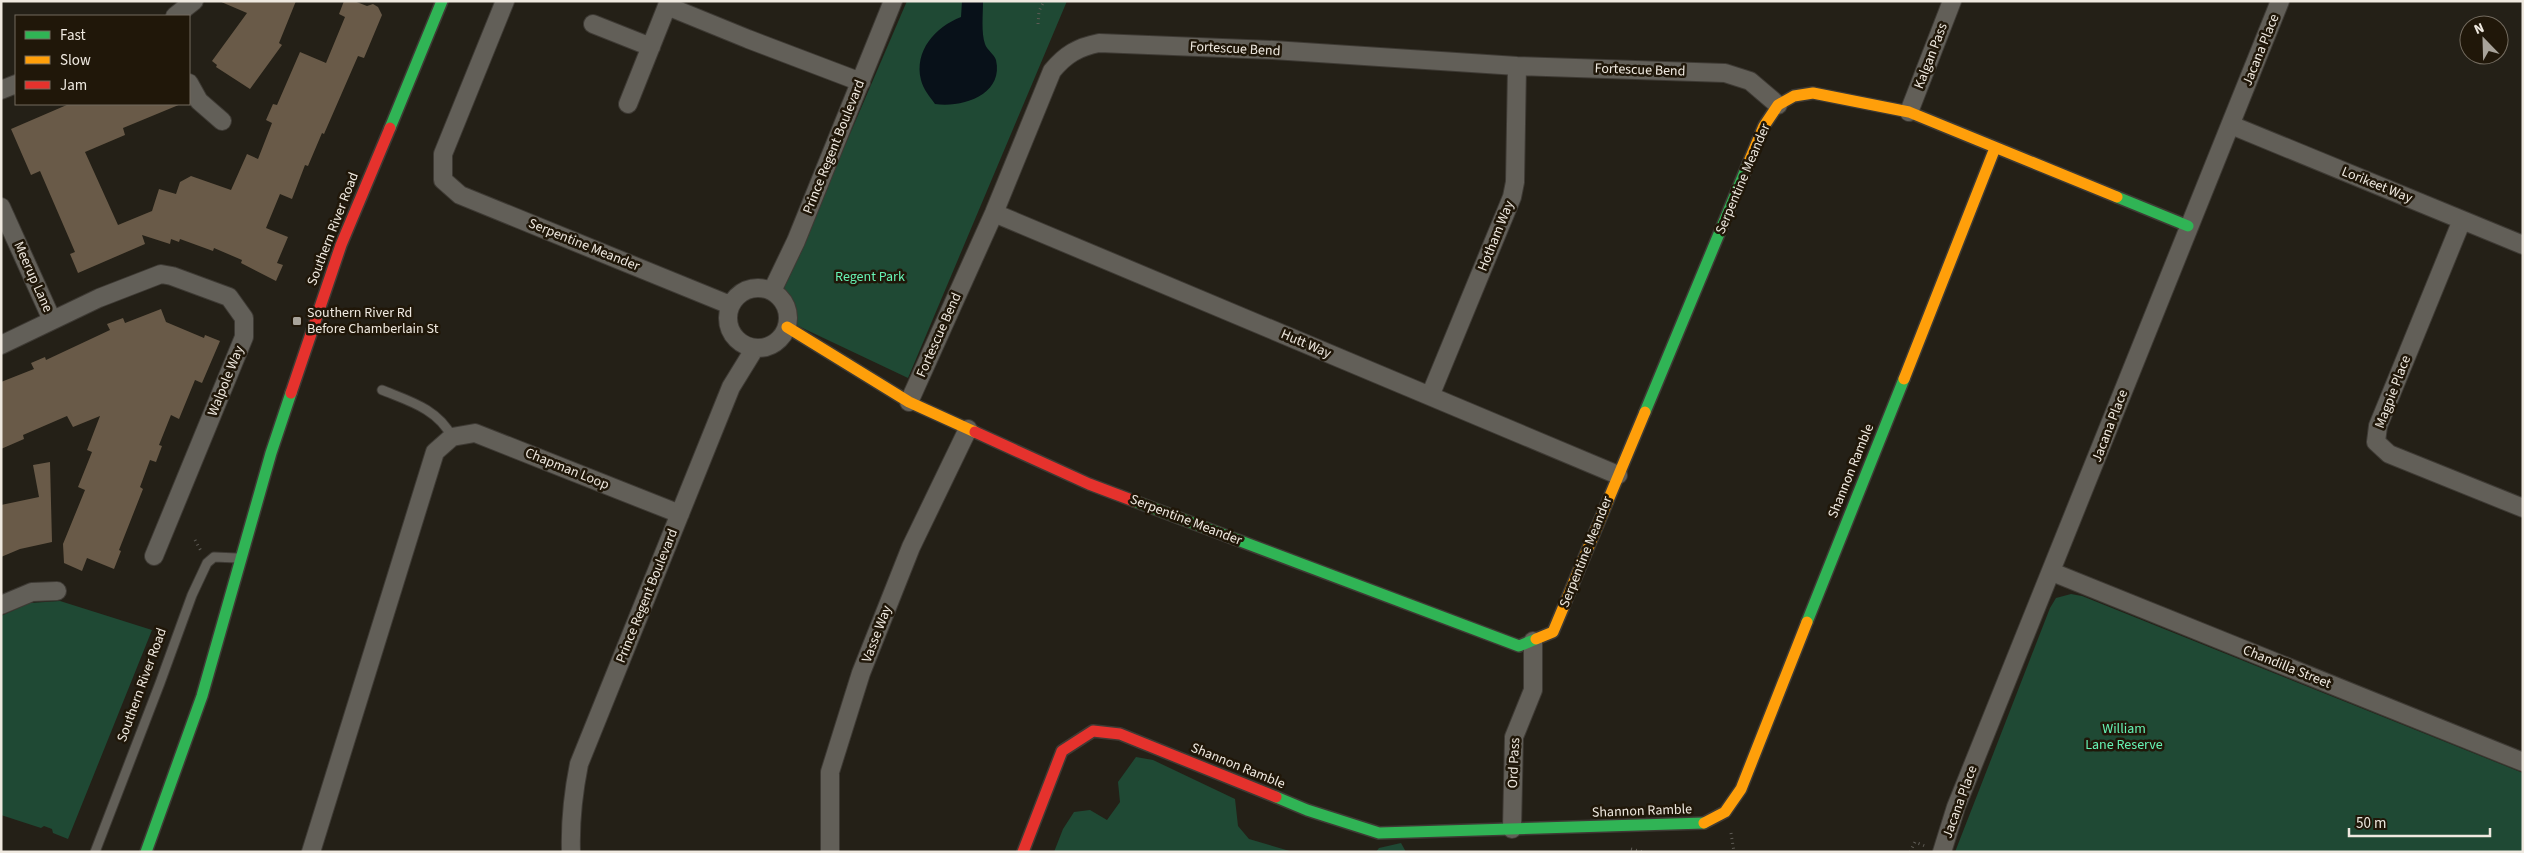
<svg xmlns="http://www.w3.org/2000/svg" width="2524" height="853" font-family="'Source Sans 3',sans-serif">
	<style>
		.green { fill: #1f4934 }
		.water { fill: #081119 }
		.building { fill: #695a48 }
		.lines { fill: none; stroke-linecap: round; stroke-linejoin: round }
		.lane-casing { stroke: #3e3a34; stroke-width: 11 }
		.street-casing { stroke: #3e3a34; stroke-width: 20 }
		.fast-casing { stroke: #3e3a34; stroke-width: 14 }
		.slow-casing { stroke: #3e3a34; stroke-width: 14 }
		.jam-casing { stroke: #3e3a34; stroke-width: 14 }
		.path { stroke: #5e5b55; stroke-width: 3; stroke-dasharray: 1 4; stroke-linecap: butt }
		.lane { stroke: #625f58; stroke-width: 9 }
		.street { stroke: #625f58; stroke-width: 18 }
		.fast { stroke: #30b455; stroke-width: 11 }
		.slow { stroke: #ff9f0a; stroke-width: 11 }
		.jam { stroke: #e5322d; stroke-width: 11 }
		.poi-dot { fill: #a8a39a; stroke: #201709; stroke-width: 2 }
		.labels { text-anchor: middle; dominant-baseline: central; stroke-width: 5; stroke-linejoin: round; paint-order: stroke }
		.street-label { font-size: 14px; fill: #efe9e0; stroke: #201709 }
		.park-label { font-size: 14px; fill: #66f4b5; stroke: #201709 }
		.poi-label { font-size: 14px; fill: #efe9e0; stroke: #201709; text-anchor: start }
	</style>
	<rect width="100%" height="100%" fill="#242017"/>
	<path class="green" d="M 907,1 L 1067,1 L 908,378 L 794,324 L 785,309 L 783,290 Z
		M 2071,594 L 2082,596 L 2523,773 L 2523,852 L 1955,852 L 2050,608 L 2056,598 Z
		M 60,601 L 152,630 L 68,839 L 53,833 L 52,829 L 44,826 L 41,828 L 1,815 L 1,616 L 30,603 Z
		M 1136,757 L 1153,760 L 1235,799 L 1238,826 L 1249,839 L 1293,852 L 1054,852 L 1063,829 L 1074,812 L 1090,810 L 1107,820 L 1120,802 L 1118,782 Z
		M 1401,843 L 1406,852 L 1376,852 L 1379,848 Z"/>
	<path class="water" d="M 962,1 L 983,1 C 983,14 981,33 985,44 C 987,50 994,54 996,60 C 1004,95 962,108 935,104 C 930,97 923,89 921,80 C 914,51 935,27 961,17 Z"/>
	<path class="building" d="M 219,1 L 296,1 L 279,43 L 282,45 L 250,89 L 216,67 L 217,65 L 212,61 L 247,13 Z
		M 344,1 L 354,1 L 367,6 L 373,4 L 378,7 L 382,15 L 364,58 L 358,56 L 324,134 L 322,133 L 308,166 L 305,165 L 292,199 L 280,194 L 266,228 L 288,237 L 277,263 L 283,265 L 276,281 L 241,263 L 242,260 L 214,248 L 213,251 L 180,239 L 179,242 L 171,239 L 170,244 L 142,235 L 145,244 L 78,273 L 70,254 L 75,252 L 40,171 L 31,175 L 11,129 L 69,104 L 181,104 L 123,128 L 125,135 L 85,152 L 118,225 L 152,211 L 159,189 L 176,194 L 180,182 L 191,176 L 231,190 L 247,154 L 258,159 L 272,123 L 266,120 L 273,104 L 277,105 L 300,52 L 326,63 L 345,17 L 339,14 Z
		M 161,309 L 166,322 L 204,338 L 205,335 L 220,341 L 202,383 L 195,380 L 179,419 L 171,415 L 159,445 L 162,446 L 156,462 L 150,460 L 140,487 L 143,489 L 119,550 L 121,551 L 114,569 L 87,558 L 82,571 L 64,563 L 63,544 L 85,490 L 78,487 L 92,452 L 87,450 L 100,416 L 73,427 L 67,416 L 23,435 L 24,439 L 1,449 L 1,382 L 34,369 L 31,363 L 45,357 L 46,360 L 110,330 L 107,324 L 123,318 L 125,323 Z
		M 50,462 L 52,542 L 20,549 L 1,557 L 1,505 L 39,497 L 33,465 Z"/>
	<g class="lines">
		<g class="lane-casing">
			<path id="lane" d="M 382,390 C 409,401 438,409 452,437
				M 95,852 L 160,683 L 192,595 L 207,563 L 214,557 L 237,558"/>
		</g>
		<g class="street-casing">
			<path id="street" d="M 505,1 L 443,154 L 443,180 L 460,195 L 730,305
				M 667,6 L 748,39 L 861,82
				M 175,16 L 194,1
				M 593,24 L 651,47
				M 189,83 L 199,101 L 222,121
				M 1,90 L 16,84
				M 628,104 L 669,1
				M 1909,112 L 1952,1
				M 2231,125 L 2523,245
				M 1,207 L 52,320
				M 994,213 L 1618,475
				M 2462,220 L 2378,426 L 2376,442 L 2389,454 L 2523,508
				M728 318a30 30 0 1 1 60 0a30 30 0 1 1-60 0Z
				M 772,291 L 796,241 L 893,1
				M 1,345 L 99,298 L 161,274 L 172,276 L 229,297 L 244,318 L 244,337 L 154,556
				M 1430,396 L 1512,197 L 1515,182 L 1517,66
				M 909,402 L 994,213 L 1052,71 C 1065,55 1078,47 1099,43 L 1273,50 L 1517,66 L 1725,73 L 1750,81 L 1778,105
				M 2052,572 L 2523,762
				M 1,605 L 32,592 L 57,591
				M 1512,829 L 1514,737 L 1533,690 L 1533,641
				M 311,852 L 435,452 L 452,437 L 475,433 L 680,514
				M 571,852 C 570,821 573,794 579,764 L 731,387 L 755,348
				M 830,852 L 830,772 L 861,673 L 911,547 L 968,429
				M 1942,852 L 1956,807 L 2280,1"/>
		</g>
		<g class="fast-casing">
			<path id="fast" d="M 390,128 L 442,1
				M 2117,197 L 2188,226
				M 1645,412 L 1748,164
				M 1134,501 L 1519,646 L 1536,639
				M 1807,622 L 1904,379
				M 1276,797 L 1307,810 L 1379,833 L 1704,823
				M 146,852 L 202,696 L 271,453 L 291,393"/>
		</g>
		<g class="slow-casing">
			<path id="slow" d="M 1748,164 L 1764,126 L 1778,105 L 1794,96 L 1813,93 L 1909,112 L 2117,197
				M 787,327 L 909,402 L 975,432
				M 1904,379 L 1995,148
				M 1536,639 L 1553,632 L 1645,412
				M 1704,823 L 1725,812 L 1741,789 L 1807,622"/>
		</g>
		<g class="jam-casing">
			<path id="jam" d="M 291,393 L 341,245 L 390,128
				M 975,432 L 1089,484 L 1134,501
				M 1023,852 L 1062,751 L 1093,731 L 1120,734 L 1276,797"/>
		</g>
		<path class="path" d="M 1038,24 L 1039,11 L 1044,1
			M 195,540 L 201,551
			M 1731,833 L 1734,852
			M 1631,849 L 1643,852
			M 1910,852 L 1915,842 L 1925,846"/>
		<use href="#lane" class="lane"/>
		<use href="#street" class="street"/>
		<use href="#fast" class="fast"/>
		<use href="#slow" class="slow"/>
		<use href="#jam" class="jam"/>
	</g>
	<rect class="poi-dot" x="292" y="316" width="10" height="10" rx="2.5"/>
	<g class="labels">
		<g class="street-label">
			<text transform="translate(1235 49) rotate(3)">Fortescue Bend</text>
			<text transform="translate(2261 50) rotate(-68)">Jacana Place</text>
			<text transform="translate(1931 56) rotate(-69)">Kalgan Pass</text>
			<text transform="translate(1640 70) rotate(2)">Fortescue Bend</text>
			<text transform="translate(834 147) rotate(-68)">Prince Regent Boulevard</text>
			<text transform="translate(1743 179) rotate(-67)">Serpentine Meander</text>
			<text transform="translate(2377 185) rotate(22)">Lorikeet Way</text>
			<text transform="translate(333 229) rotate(-69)">Southern River Road</text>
			<text transform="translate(1496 236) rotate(-68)">Hotham Way</text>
			<text transform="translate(584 245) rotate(22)">Serpentine Meander</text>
			<text transform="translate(33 277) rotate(66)">Meerup Lane</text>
			<text transform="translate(939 335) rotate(-66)">Fortescue Bend</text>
			<text transform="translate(1306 344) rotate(23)">Hutt Way</text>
			<text transform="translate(226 381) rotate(-68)">Walpole Way</text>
			<text transform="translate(2393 392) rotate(-69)">Magpie Place</text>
			<text transform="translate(2110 426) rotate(-69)">Jacana Place</text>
			<text transform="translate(567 469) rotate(22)">Chapman Loop</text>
			<text transform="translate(1851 471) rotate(-68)">Shannon Ramble</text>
			<text transform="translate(1186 520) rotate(21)">Serpentine Meander</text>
			<text transform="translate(1586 552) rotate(-68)">Serpentine Meander</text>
			<text transform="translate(647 596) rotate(-68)">Prince Regent Boulevard</text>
			<text transform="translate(877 634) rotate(-69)">Vasse Way</text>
			<text transform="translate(2287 667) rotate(22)">Chandilla Street</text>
			<text transform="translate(142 685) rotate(-70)">Southern River Road</text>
			<text transform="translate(1514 763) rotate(-87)">Ord Pass</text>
			<text transform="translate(1238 766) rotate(22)">Shannon Ramble</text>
			<text transform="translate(1960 802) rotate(-70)">Jacana Place</text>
			<text transform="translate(1642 811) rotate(-2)">Shannon Ramble</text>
		</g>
		<g class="park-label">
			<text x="870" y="277">Regent Park</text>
			<text x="2124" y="729">William<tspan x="2124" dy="16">Lane Reserve</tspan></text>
		</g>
		<g class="poi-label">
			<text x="307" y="313">Southern River Rd<tspan x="307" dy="16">Before Chamberlain St</tspan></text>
		</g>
	</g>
	<rect width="2524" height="853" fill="none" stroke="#efe9e0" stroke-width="5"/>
	<rect x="15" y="15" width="175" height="90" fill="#201709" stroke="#736b5f"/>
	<rect x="25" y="31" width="25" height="8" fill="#30b455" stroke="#736b5f"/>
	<text x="60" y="40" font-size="15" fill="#efe9e0">Fast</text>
	<rect x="25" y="56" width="25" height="8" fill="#ff9f0a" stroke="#736b5f"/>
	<text x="60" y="65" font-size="15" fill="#efe9e0">Slow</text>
	<rect x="25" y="81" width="25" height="8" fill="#e5322d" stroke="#736b5f"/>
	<text x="60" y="90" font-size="15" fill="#efe9e0">Jam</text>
	<g transform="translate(2484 40) rotate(337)"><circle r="24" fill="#201709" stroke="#736b5f"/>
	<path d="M0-4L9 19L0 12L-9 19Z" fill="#a8a39a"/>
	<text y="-8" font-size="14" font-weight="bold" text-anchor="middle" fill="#efe9e0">N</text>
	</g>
	<path d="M2349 828v8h141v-8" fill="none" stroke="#efe9e0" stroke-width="2.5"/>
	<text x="2356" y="828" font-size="15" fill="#efe9e0" stroke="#201709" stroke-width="4" paint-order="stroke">50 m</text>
</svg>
